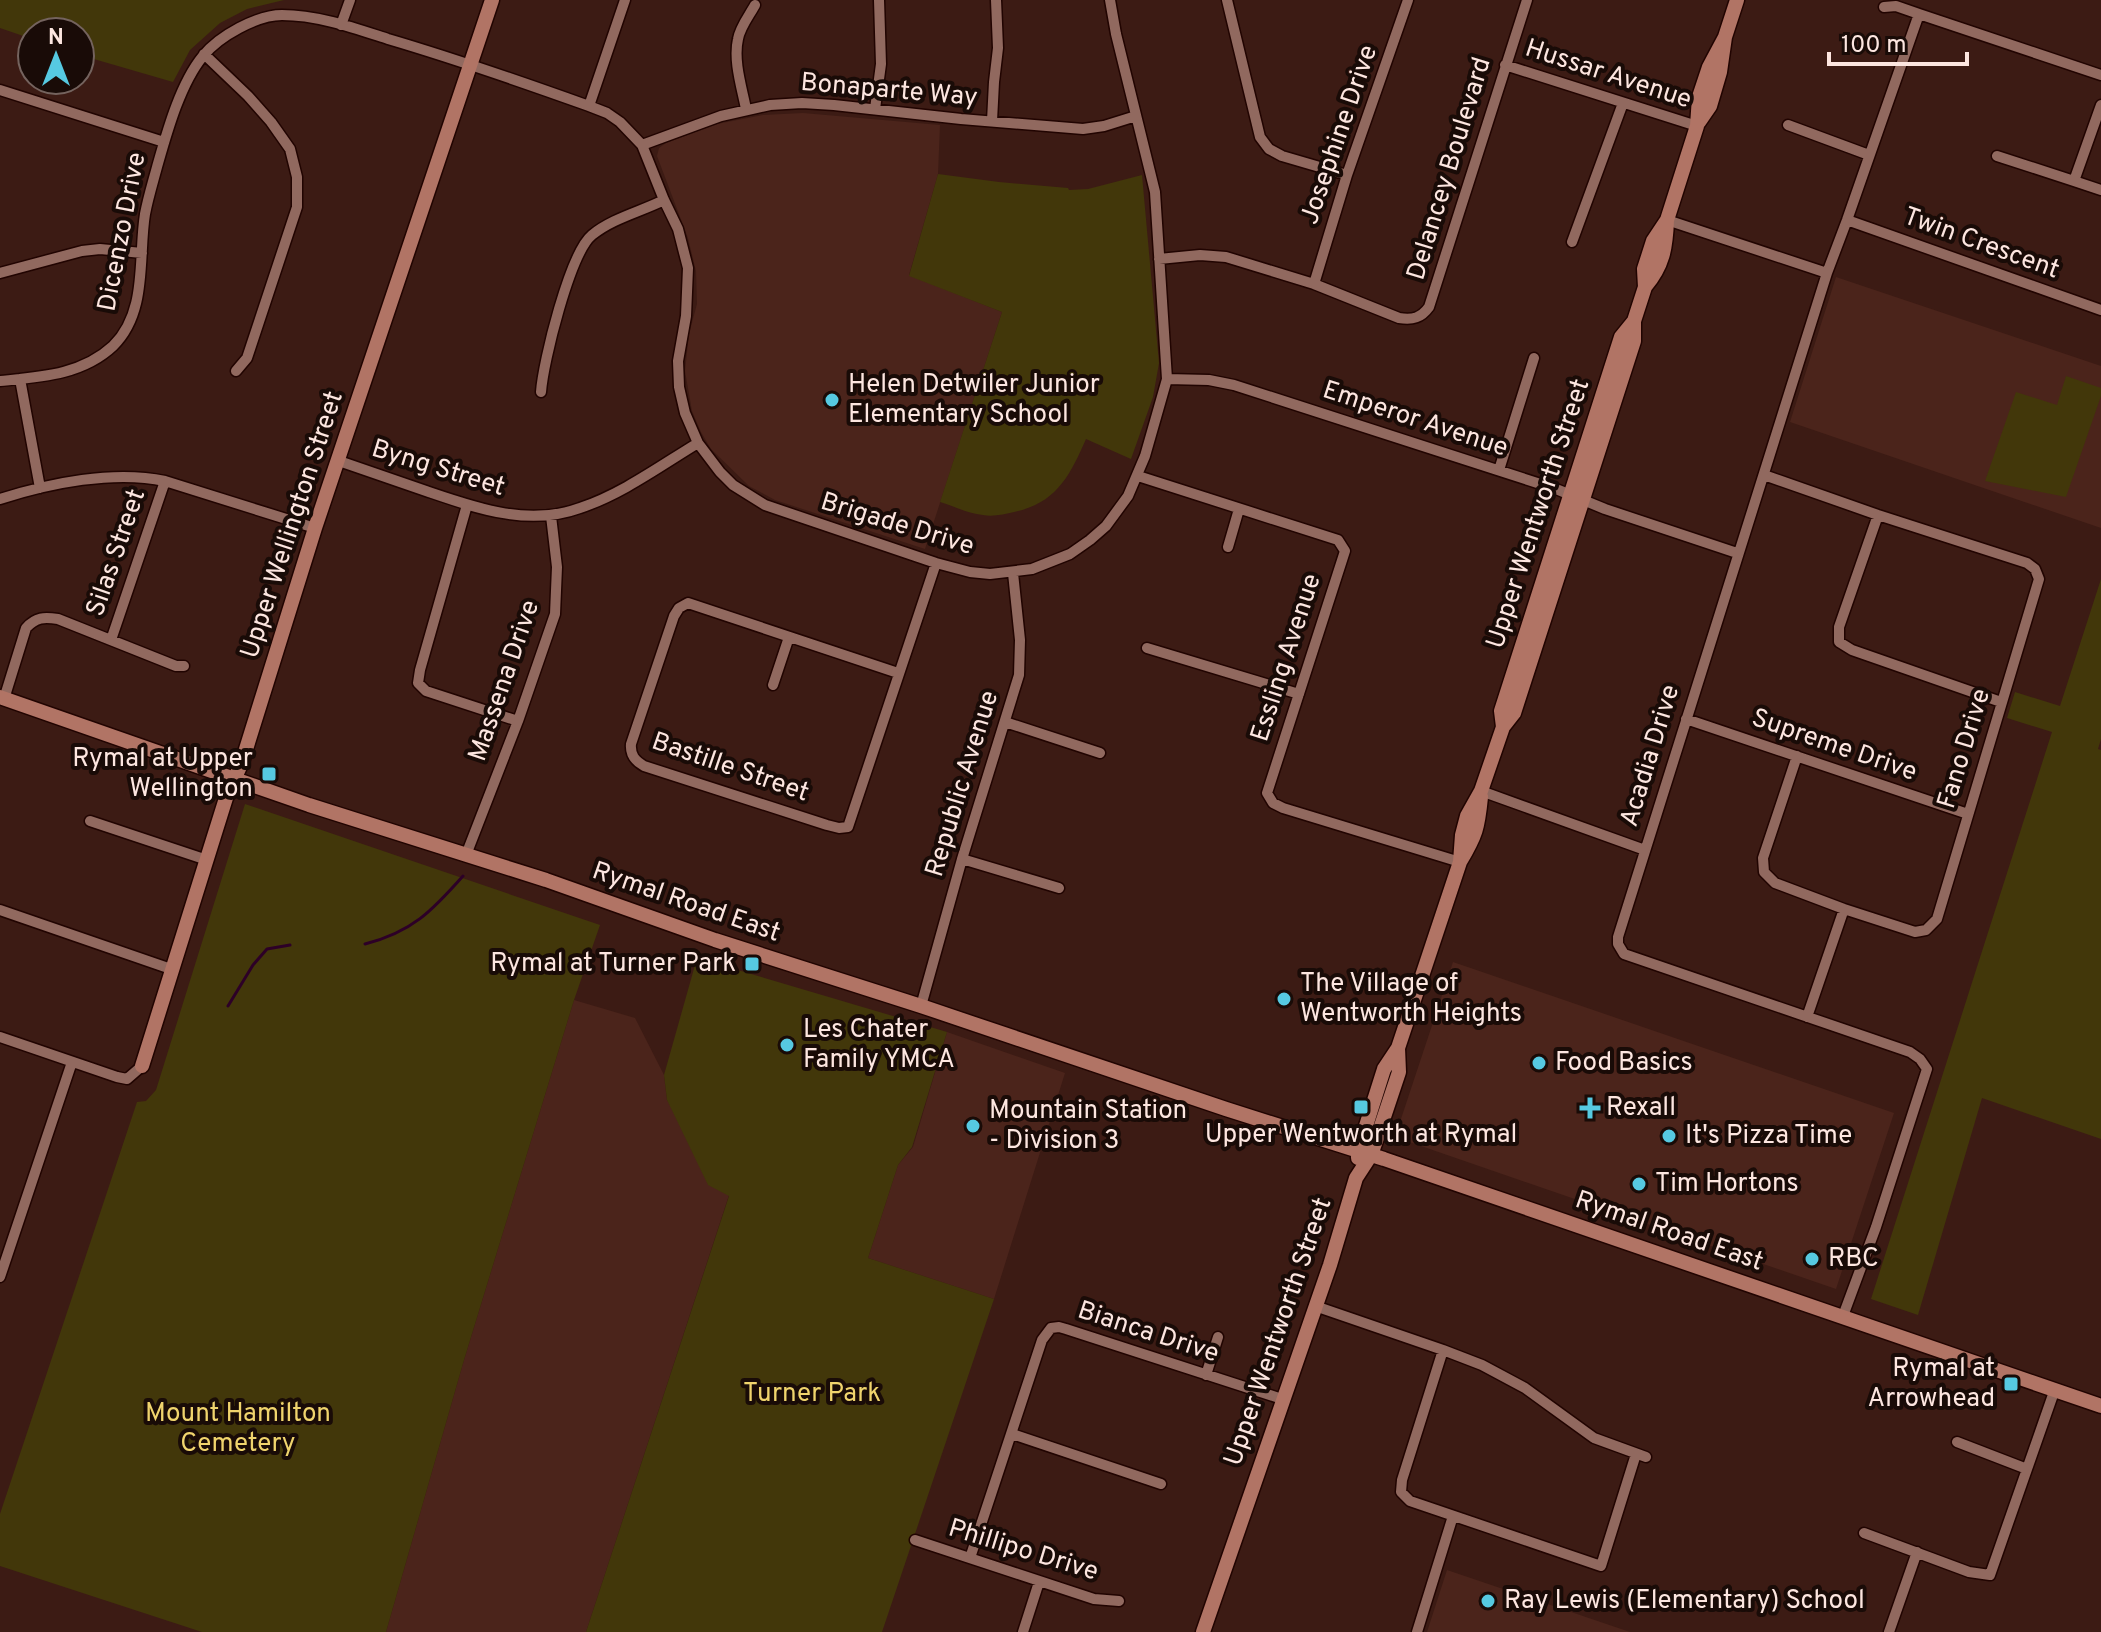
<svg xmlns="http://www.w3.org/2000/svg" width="2101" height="1632" font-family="Overpass,sans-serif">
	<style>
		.built { fill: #4b241b }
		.green { fill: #42370a }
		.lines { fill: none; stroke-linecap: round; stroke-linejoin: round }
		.stream { stroke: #2d0027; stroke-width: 3 }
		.street-casing { stroke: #210401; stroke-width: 13 }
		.secondary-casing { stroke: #210401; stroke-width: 17 }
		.street { stroke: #91695f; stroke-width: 10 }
		.secondary { stroke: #b17465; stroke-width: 14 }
		.poi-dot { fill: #56c9e1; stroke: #190b07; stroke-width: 3 }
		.labels { text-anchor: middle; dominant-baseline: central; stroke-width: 8; stroke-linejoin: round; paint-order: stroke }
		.street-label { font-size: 26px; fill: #fde6e0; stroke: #190b07 }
		.poi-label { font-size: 26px; fill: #fde6e0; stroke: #190b07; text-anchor: start }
		.park-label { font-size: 26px; fill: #f0d46d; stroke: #190b07 }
	</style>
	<rect width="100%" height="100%" fill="#3c1b14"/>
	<path class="built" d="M 803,113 L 940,125 L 938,174 L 909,275 L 1002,312 L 925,549 L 775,500 L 749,486 L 711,449 L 701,432 L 692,411 L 685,371 L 689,334 L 697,304 L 696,271 L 688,238 L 657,156 L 659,148 L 666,143 L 717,124 L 763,115 Z
		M 1836,277 L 2101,366 L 2101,528 L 1790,422 Z
		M 1453,962 L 1894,1113 L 1836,1289 L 1395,1137 Z
		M 574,1000 L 635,1018 L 664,1075 L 667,1100 L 729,1195 L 586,1632 L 386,1632 L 464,1360 Z
		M 947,1032 L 1065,1073 L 994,1299 L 868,1258 L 898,1165 L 913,1147 Z
		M 1447,1570 L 1630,1632 L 1427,1632 Z"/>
	<path class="green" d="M 0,0 L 284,0 L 247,9 L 220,23 L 190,50 L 173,82 L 80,55 L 80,32 L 32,32 L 32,39 L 0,28 Z
		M 938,174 L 999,182 L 1068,188 L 1069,190 L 1088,189 L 1142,175 L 1159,363 L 1153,397 L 1131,459 L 1086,439 C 1070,475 1057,503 1014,512 C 1005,514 993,517 983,515 C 969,514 954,506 940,502 L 1002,312 L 909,276 Z
		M 2066,376 L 2101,388 L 2101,396 L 2066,497 L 1985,481 L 2016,392 L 2057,405 Z
		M 2101,579 L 2101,739 L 2098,749 L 2101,750 L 2101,1139 L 1982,1098 L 1918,1315 L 1871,1299 L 2052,732 L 2007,718 L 2015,692 L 2060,706 Z
		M 245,804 L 600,925 L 574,1000 L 464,1360 L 386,1632 L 202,1632 L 0,1566 L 0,1514 L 137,1102 L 146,1101 L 156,1090 Z
		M 697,958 L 947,1032 L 912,1147 L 898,1165 L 868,1258 L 994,1299 L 882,1632 L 586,1632 L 729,1196 L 708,1185 L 667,1100 L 664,1075 Z"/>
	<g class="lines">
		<path class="stream" d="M 365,944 C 412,932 432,911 463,876
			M 228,1006 L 253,965 L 267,949 L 290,945"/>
		<g class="street-casing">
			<path id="street" d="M 1227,0 L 1260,137 L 1269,149 L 1282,156 L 1347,175
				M 1884,7 L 1896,6 L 1919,14
				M 341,25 L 350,0
				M 204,54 L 248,96 L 271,122 L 290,149 L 297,177 L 297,207 L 247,358 L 236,371
				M 1505,65 L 1697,126
				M 0,90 L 164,142
				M 2101,105 L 2074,181 L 2101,190
				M 589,106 L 625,0
				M 746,109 C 742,88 733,61 738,39 C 740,27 749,16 755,5
				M 875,109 L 881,64 L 879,0
				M 992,121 L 994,82 L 998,48 L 996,0
				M 1788,125 L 1869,155
				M 642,145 L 721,116 L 770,105 L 802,103 L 834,105 L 961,119 L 1083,129 L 1104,126 L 1136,116
				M 1997,156 L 2074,181
				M 1667,220 L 1827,273
				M 1847,220 L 2101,310
				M 1572,242 L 1623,103
				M 1159,259 L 1200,255 L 1226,257 L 1314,284 L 1399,318 C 1413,320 1421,318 1429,307 L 1527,0
				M 0,273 L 82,251 L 100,249 L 142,253
				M 1314,284 L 1347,175 L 1408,0
				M 20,379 L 40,488
				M 1167,379 L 1209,380 L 1234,385 L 1556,489 L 1605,509 L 1737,553
				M 0,381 C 40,377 82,375 113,346 C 148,312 138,257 145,214 C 148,198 153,182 157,167 C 167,132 180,84 203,56 C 219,36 257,15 282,15 C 318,15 354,28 388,39 C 456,59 522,82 589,106 L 607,113 L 620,122 L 642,145 L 664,200 L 678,229 L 688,268 L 686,316 L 678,361 L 679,387 L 685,413 L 698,443 L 720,472 L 733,485 L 765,505 L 936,563 L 970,572 L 990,574 L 1032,569 L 1070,554 L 1090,540 L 1106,526 L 1128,496 L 1145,456 L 1167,379 L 1155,192 L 1116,34 L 1110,0
				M 541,392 C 543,362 570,253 592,235 C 613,218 640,212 664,200
				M 339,461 C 368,471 397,481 426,491 C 476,508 528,527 580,508 C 622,494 660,466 698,443
				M 1499,470 L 1534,358
				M 1764,475 L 1878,515 L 2027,563 L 2035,569 L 2039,579 L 1937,919 L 1926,930 L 1915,932 L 1844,909 L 1775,883 L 1764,872 L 1763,858 L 1797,756
				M 1138,476 L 1338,540 L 1345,551 L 1267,793 L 1273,803 L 1283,808 L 1460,862
				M 0,499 C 50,483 114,470 165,481 L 315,528
				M 467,505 L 420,670 L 418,683 L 426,691 L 518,721
				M 1878,515 L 1839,627 L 1839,642 L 1852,650 L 2001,702
				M 1228,547 L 1239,509
				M 111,640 L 165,481
				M 1147,648 L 1299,694
				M 898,673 L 688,603 L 679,608 L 674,616 L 631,744 C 630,755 635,761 644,766 L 827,825 L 839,828 L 848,827 L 936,563
				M 773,685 L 789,637
				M 4,699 L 26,628 C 36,617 44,617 58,619 L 176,666 L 184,666
				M 1686,719 L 1968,814
				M 1005,722 L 1100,753
				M 1481,791 L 1645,850
				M 90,821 L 207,860
				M 466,855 L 518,721 L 555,614 L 557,567 L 551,516
				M 962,859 L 1059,888
				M 0,910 L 171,969
				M 921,1006 L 962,859 L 1019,675 L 1020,640 L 1013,573
				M 1807,1017 L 1844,909
				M 0,1037 L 117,1077 L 127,1079 L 142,1066
				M 0,1277 L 72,1062
				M 1315,1306 L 1443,1350 L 1482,1365 L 1525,1388 L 1594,1438 L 1646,1457
				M 1843,1316 L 1876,1227 L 1927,1069 L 1920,1059 L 1910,1052 L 1624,954 L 1618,944 L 1618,937 L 1827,273 L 1847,220 L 1919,14 L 2101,75
				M 1443,1350 L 1402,1480 L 1401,1492 L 1410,1501 L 1601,1566 L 1636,1454
				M 1206,1375 L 1218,1337
				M 1012,1434 L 1161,1484
				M 1957,1442 L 2027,1469
				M 1864,1533 L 1969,1572 L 1990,1575 L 2055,1389
				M 915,1540 L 1094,1599 L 1119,1601
				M 970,1558 L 1042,1340 L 1051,1328 L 1059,1327 L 1066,1329 L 1282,1399
				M 1023,1632 L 1039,1582
				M 1417,1632 L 1453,1516
				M 1889,1632 L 1917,1552"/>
		</g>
		<g class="secondary-casing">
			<path id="secondary" d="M 1699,122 L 1710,106 L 1720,72 L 1725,37 L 1737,0
				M 1645,287 C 1663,266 1666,248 1667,220
				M 0,697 L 309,805 L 546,880 L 715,940 L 921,1006 L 1226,1109 L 1384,1159 L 2101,1406
				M 1503,727 L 1501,711 L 1621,337 L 1634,321
				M 1460,862 L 1462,835 L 1467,816 L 1481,791 L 1503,727 L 1514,713 L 1634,341 L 1634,321 L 1645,287 L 1644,269 L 1653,241 L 1667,220 L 1697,126 L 1699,97 L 1709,67 L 1725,37
				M 142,1066 L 226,798 L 242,762 L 315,528 L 492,0
				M 1358,1158 L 1358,1151 L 1384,1069 L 1398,1048 L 1460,862 C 1476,835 1478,828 1481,797
				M 1203,1632 L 1330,1265 L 1356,1178 L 1371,1155 L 1378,1135 L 1399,1072 L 1398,1048"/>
		</g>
		<use href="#street" class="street"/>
		<use href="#secondary" class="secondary"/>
	</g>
	<g class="poi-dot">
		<circle cx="832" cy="400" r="8"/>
		<rect x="261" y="766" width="16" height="16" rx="4"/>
		<rect x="744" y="956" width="16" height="16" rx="4"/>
		<circle cx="1284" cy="999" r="8"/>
		<circle cx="787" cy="1045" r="8"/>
		<circle cx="1539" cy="1063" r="8"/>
		<rect x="1353" y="1099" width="16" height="16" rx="4"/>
		<path d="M1586 1096h8v8h8v8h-8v8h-8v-8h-8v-8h8z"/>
		<circle cx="973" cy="1126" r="8"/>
		<circle cx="1669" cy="1136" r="8"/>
		<circle cx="1639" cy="1184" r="8"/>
		<circle cx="1812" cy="1259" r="8"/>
		<rect x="2003" y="1376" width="16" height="16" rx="4"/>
		<circle cx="1488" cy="1601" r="8"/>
	</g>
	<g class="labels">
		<g class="street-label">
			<text transform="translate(1608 75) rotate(18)">Hussar Avenue</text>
			<text transform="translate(889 91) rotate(5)">Bonaparte Way</text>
			<text transform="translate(1340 135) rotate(-71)">Josephine Drive</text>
			<text transform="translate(1450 169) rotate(-73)">Delancey Boulevard</text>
			<text transform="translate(123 232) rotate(-79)">Dicenzo Drive</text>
			<text transform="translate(1981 244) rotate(20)">Twin Crescent</text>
			<text transform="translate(1415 420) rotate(18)">Emperor Avenue</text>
			<text transform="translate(438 469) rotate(17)">Byng Street</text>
			<text transform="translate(1539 514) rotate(-72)">Upper Wentworth Street</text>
			<text transform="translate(293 525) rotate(-72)">Upper Wellington Street</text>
			<text transform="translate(897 525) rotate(17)">Brigade Drive</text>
			<text transform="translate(117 553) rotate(-71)">Silas Street</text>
			<text transform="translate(1287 658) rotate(-72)">Essling Avenue</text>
			<text transform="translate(505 681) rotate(-71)">Massena Drive</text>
			<text transform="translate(1834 746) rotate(19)">Supreme Drive</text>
			<text transform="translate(1965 749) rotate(-73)">Fano Drive</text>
			<text transform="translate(1651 756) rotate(-73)">Acadia Drive</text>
			<text transform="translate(730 768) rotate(19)">Bastille Street</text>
			<text transform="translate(963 784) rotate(-73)">Republic Avenue</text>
			<text transform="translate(686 903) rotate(19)">Rymal Road East</text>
			<text transform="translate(1669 1232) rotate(19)">Rymal Road East</text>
			<text transform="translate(1279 1332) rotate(-71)">Upper Wentworth Street</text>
			<text transform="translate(1148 1333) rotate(18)">Bianca Drive</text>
			<text transform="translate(1023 1551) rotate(17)">Phillipo Drive</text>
		</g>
		<g class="poi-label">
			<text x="848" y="385">Helen Detwiler Junior<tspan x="848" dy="30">Elementary School</tspan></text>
			<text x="253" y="759" text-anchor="end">Rymal at Upper<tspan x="253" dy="30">Wellington</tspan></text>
			<text x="736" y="964" text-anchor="end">Rymal at Turner Park</text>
			<text x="1300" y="984">The Village of<tspan x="1300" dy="30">Wentworth Heights</tspan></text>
			<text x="803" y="1030">Les Chater<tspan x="803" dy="30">Family YMCA</tspan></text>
			<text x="1555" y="1063">Food Basics</text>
			<text x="1606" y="1108">Rexall</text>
			<text x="989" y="1111">Mountain Station<tspan x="989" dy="30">- Division 3</tspan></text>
			<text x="1361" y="1135" text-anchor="middle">Upper Wentworth at Rymal</text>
			<text x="1685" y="1136">It's Pizza Time</text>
			<text x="1655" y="1184">Tim Hortons</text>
			<text x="1828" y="1259">RBC</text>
			<text x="1995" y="1369" text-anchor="end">Rymal at<tspan x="1995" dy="30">Arrowhead</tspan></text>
			<text x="1504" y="1601">Ray Lewis (Elementary) School</text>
		</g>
		<g class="park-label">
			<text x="812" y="1394">Turner Park</text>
			<text x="238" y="1414">Mount Hamilton<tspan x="238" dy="30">Cemetery</tspan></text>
		</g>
	</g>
	<g transform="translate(56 56)"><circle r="38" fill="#190b07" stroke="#74635e" stroke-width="2"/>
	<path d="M0-6L14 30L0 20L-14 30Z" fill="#56c9e1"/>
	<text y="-12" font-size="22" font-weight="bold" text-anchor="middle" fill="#fde6e0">N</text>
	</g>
	<path d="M1829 52v12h138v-12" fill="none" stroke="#fde6e0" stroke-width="4"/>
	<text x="1841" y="52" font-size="24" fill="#fde6e0" stroke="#190b07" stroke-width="6" paint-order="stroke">100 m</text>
</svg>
